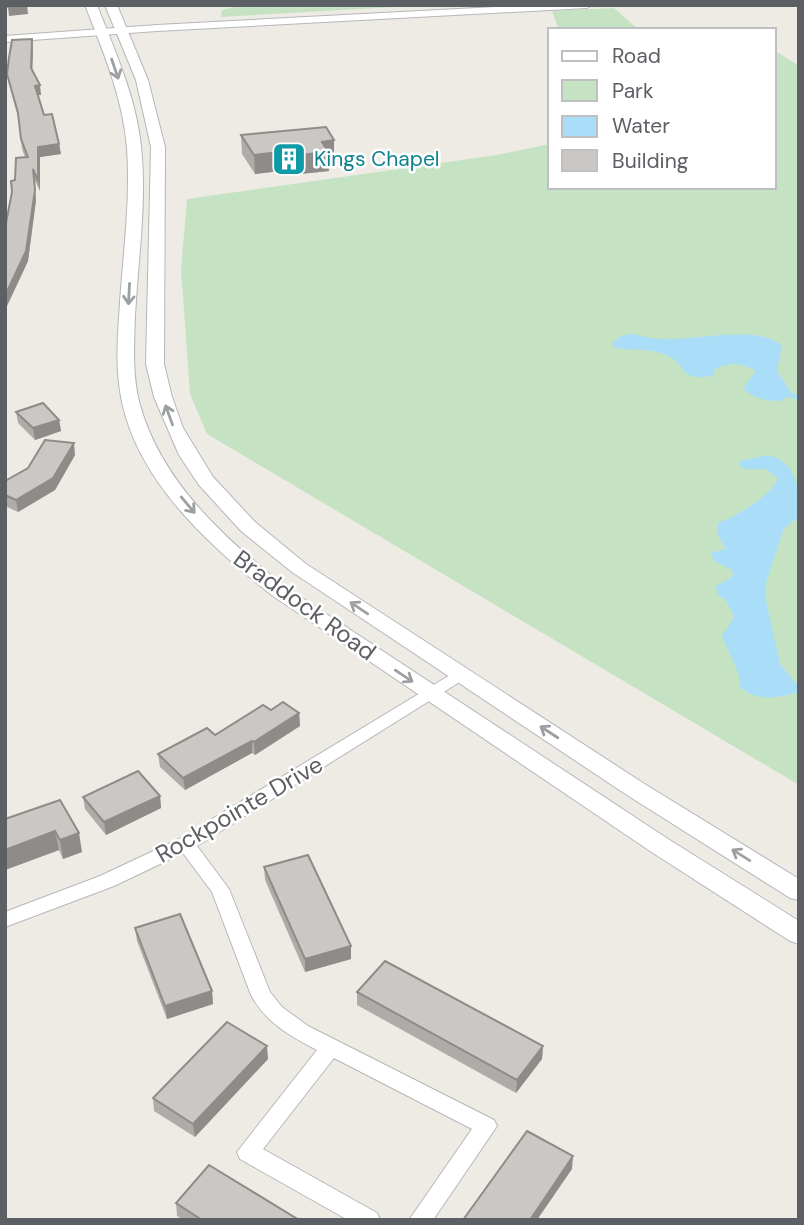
<svg xmlns="http://www.w3.org/2000/svg" width="804" height="1225" font-family="'DM Sans',sans-serif">
	<style>
		.green { fill: #c5e3c3 }
		.water { fill: #aaddf8 }
		.lines { fill: none; stroke-linecap: round; stroke-linejoin: round }
		.stream { stroke: #aaddf8; stroke-width: 5 }
		.minor-casing { stroke: #b5b7ba; stroke-width: 2 }
		.secondary-casing { stroke: #b3b7bb; stroke-width: 2 }
		.minor { fill: #fff; fill-rule: evenodd }
		.secondary { fill: #fff; fill-rule: evenodd }
		.wall { fill: #afaba9 }
		.shaded-wall { fill: #8e8b89 }
		.building { fill: #cbc7c4; stroke: #8e8b89; stroke-width: 2 }
		.oneway { stroke: #9da0a2 }
		.labels { text-anchor: middle; dominant-baseline: central; stroke-width: 5; stroke-linejoin: round; paint-order: stroke }
		.far-culture-label { font-size: 21px; fill: #0d838f; stroke: #fff; text-anchor: start }
		.street-label { font-size: 24px; fill: #5c6064; stroke: #fff }
	</style>
	<rect width="100%" height="100%" fill="#eeebe4"/>
	<path class="green" d="M 243,5 L 430,5 L 221,17 L 222,10 Z
		M 614,8 L 639,30 L 559,30 L 552,11 Z
		M 774,50 L 799,66 L 799,785 L 207,434 L 190,394 L 181,269 L 187,199 L 497,155 L 550,144 L 550,187 L 774,187 Z"/>
	<path class="water" d="M 633,334 C 642,336 652,339 661,339 C 693,341 755,324 782,345 L 777,371 L 791,392 L 782,401 C 766,401 754,399 743,388 L 756,371 C 741,363 729,361 714,370 L 714,375 C 677,384 688,361 661,353 C 646,348 630,351 615,348 L 612,343 L 621,336 Z
		M 768,455 C 799,463 799,490 799,517 L 784,528 L 766,583 L 765,596 L 780,664 L 799,687 L 799,692 C 779,698 756,702 740,687 L 739,675 L 722,636 L 734,617 L 727,602 L 717,594 L 716,586 L 733,576 L 732,570 L 715,561 L 710,553 L 726,549 L 718,536 L 717,523 C 735,518 772,495 778,478 L 766,469 L 745,469 L 740,466 L 740,461 Z"/>
	<g class="lines">
		<path class="stream" d="M 788,394 L 799,398"/>
		<g class="minor-casing">
			<path id="minor" d="M 533,5 L 591,5 L 587,8 L 157,31 L 5,42 L 5,36 L 157,25 Z
				M 460,669 L 466,670 L 468,674 L 466,678 L 197,846 L 229,889 L 270,992 L 282,1007 L 308,1026 L 494,1120 L 497,1126 L 433,1220 L 409,1220 L 472,1129 L 334,1058 L 263,1149 L 377,1213 L 380,1220 L 348,1220 L 240,1159 L 237,1152 L 317,1050 C 290,1036 266,1023 251,995 L 212,892 L 183,853 L 114,886 L 5,927 L 5,912 L 100,876 L 179,839 Z"/>
		</g>
		<g class="secondary-casing">
			<path id="secondary" d="M 85,5 L 97,5 C 115,51 136,97 141,146 C 147,203 138,259 135,316 C 134,345 132,376 140,405 C 162,483 226,540 287,588 L 668,839 L 799,921 L 799,944 L 790,941 L 650,851 L 273,596 C 211,547 139,483 122,402 C 116,374 117,346 119,318 C 122,261 131,205 127,148 C 123,98 103,51 85,5 Z
				M 105,5 L 117,5 L 148,80 L 165,147 L 164,364 L 172,397 L 183,428 L 213,477 L 255,522 L 306,564 L 643,783 L 799,879 L 799,900 L 790,898 L 627,795 L 292,572 L 241,531 L 199,485 L 179,455 L 154,397 L 146,364 L 151,147 L 136,80 Z"/>
		</g>
		<use href="#minor" class="minor"/>
		<use href="#secondary" class="secondary"/>
	</g>
	<path class="wall" d="M 33,48 L 32,71 L 41,95 L 38,95 L 44,115 L 59,144 L 61,154 L 40,157 L 40,191 L 34,179 L 36,200 L 28,261 L 6,308 L 5,308 L 5,228 L 15,180 L 25,157 L 22,149 L 19,121 L 9,83 L 7,74 Z
		M 241,135 L 334,140 L 334,159 L 329,160 L 329,171 L 300,174 L 297,169 L 255,174 L 242,154 Z
		M 16,412 L 59,420 L 61,431 L 35,440 L 18,423 Z
		M 75,455 L 55,490 L 18,512 L 5,506 L 5,481 Z
		M 271,710 L 299,713 L 300,726 L 255,755 L 252,753 L 185,790 L 160,767 L 158,754 L 215,735 Z
		M 160,796 L 161,808 L 106,835 L 85,809 L 83,797 Z
		M 60,800 L 82,852 L 63,859 L 59,850 L 5,870 Z
		M 264,867 L 351,946 L 351,959 L 305,972 L 265,880 Z
		M 135,928 L 212,991 L 213,1004 L 167,1019 L 137,941 Z
		M 357,992 L 543,1046 L 542,1059 L 516,1093 L 357,1005 Z
		M 268,1059 L 195,1137 L 154,1111 L 153,1098 Z
		M 176,1203 L 299,1220 L 183,1220 L 177,1216 Z"/>
	<path class="shaded-wall" d="M 27,5 L 28,14 L 9,16 L 8,7 Z
		M 32,39 L 33,48 L 32,77 L 31,68 Z
		M 40,85 L 41,95 L 36,95 L 35,86 Z
		M 334,140 L 334,159 L 329,160 L 329,171 L 300,174 L 299,155 L 322,142 Z
		M 59,144 L 61,154 L 40,157 L 40,191 L 38,181 L 38,147 Z
		M 296,150 L 297,169 L 255,174 L 254,155 Z
		M 33,169 L 36,200 L 28,261 L 6,308 L 5,296 Z
		M 59,420 L 61,431 L 35,440 L 33,428 Z
		M 74,443 L 75,455 L 55,490 L 18,512 L 16,500 Z
		M 299,713 L 300,726 L 255,755 L 254,742 Z
		M 252,741 L 252,753 L 185,790 L 183,778 Z
		M 160,796 L 161,808 L 106,835 L 104,822 Z
		M 55,831 L 59,850 L 5,870 L 5,850 Z
		M 79,833 L 82,852 L 63,859 L 60,840 Z
		M 351,946 L 351,959 L 305,972 L 305,959 Z
		M 212,991 L 213,1004 L 167,1019 L 165,1006 Z
		M 267,1046 L 268,1059 L 195,1137 L 193,1124 Z
		M 543,1046 L 542,1059 L 516,1093 L 517,1080 Z
		M 573,1156 L 572,1169 L 537,1220 L 530,1220 Z"/>
	<path class="building" d="M 7,5 L 27,5 L 8,7 Z
		M 32,39 L 31,68 L 40,85 L 35,86 L 44,115 L 52,114 L 59,144 L 38,147 L 38,181 L 33,169 L 35,190 L 26,251 L 5,296 L 5,228 L 12,192 L 11,181 L 15,180 L 16,158 L 28,157 L 21,139 L 18,113 L 7,74 L 9,58 L 12,40 Z
		M 326,127 L 334,140 L 322,142 L 328,152 L 299,155 L 296,150 L 254,155 L 241,135 Z
		M 43,403 L 59,420 L 33,428 L 16,412 Z
		M 45,440 L 74,443 L 53,478 L 16,500 L 5,495 L 5,481 L 28,468 Z
		M 283,702 L 299,713 L 254,742 L 252,741 L 183,778 L 158,754 L 207,728 L 215,735 L 263,705 L 271,710 Z
		M 138,771 L 160,796 L 104,822 L 83,797 Z
		M 60,800 L 79,833 L 60,840 L 55,831 L 5,850 L 5,819 Z
		M 308,855 L 351,946 L 305,959 L 264,867 Z
		M 180,914 L 212,991 L 165,1006 L 135,928 Z
		M 385,961 L 543,1046 L 517,1080 L 357,992 Z
		M 227,1022 L 267,1046 L 193,1124 L 153,1098 Z
		M 527,1131 L 573,1156 L 530,1220 L 463,1220 Z
		M 209,1165 L 299,1220 L 202,1220 L 176,1203 Z"/>
	<defs><path id="oneway-shaft" d="M-6 0H5M1.5-3L5.5 0L1.5 3" fill="none" stroke-width="1.6" stroke-linecap="round" stroke-linejoin="round" transform="scale(1.75)"/></defs>
	<g class="oneway">
		<use href="#oneway-shaft" transform="translate(115 69) rotate(71)"/>
		<use href="#oneway-shaft" transform="translate(129 294) rotate(93)"/>
		<use href="#oneway-shaft" transform="translate(169 415) rotate(-110)"/>
		<use href="#oneway-shaft" transform="translate(188 505) rotate(50)"/>
		<use href="#oneway-shaft" transform="translate(359 608) rotate(-146)"/>
		<use href="#oneway-shaft" transform="translate(404 676) rotate(34)"/>
		<use href="#oneway-shaft" transform="translate(549 732) rotate(-147)"/>
		<use href="#oneway-shaft" transform="translate(741 855) rotate(-148)"/>
	</g>
	<defs>
		<g id="building-square" transform="scale(1.75)"><rect x="-9" y="-9" width="18" height="18" rx="4" fill="#0f9aa8" stroke="#fff"/><path d="M-4-6H4V6H1V3H-1V6H-4ZM-2.5-4.3h1.7v1.8h-1.7ZM.8-4.3h1.7v1.8H.8ZM-2.5-1h1.7V.8h-1.7ZM.8-1h1.7V.8H.8Z" fill="#fff"/></g>
	</defs>
	<g fill-rule="evenodd">
		<use href="#building-square" x="289" y="159"/>
	</g>
	<g class="labels">
		<g class="far-culture-label">
			<text x="314" y="159">Kings Chapel</text>
		</g>
		<g class="street-label">
			<text transform="translate(305 605) rotate(36)">Braddock Road</text>
			<text transform="translate(239 809) rotate(-30)">Rockpointe Drive</text>
		</g>
	</g>
	<rect width="804" height="1225" fill="none" stroke="#5c6064" stroke-width="14"/>
	<rect x="548" y="28" width="228" height="161" fill="#ffffff" stroke="#bebfc1" stroke-width="2"/>
	<rect x="562" y="51" width="35" height="10" fill="#ffffff" stroke="#bebfc1" stroke-width="2"/>
	<text x="612" y="63" font-size="21" fill="#5c6064">Road</text>
	<rect x="562" y="80" width="35" height="21" fill="#c5e3c3" stroke="#bebfc1" stroke-width="2"/>
	<text x="612" y="98" font-size="21" fill="#5c6064">Park</text>
	<rect x="562" y="116" width="35" height="21" fill="#aaddf8" stroke="#bebfc1" stroke-width="2"/>
	<text x="612" y="133" font-size="21" fill="#5c6064">Water</text>
	<rect x="562" y="150" width="35" height="21" fill="#cbc7c4" stroke="#bebfc1" stroke-width="2"/>
	<text x="612" y="168" font-size="21" fill="#5c6064">Building</text>
</svg>
